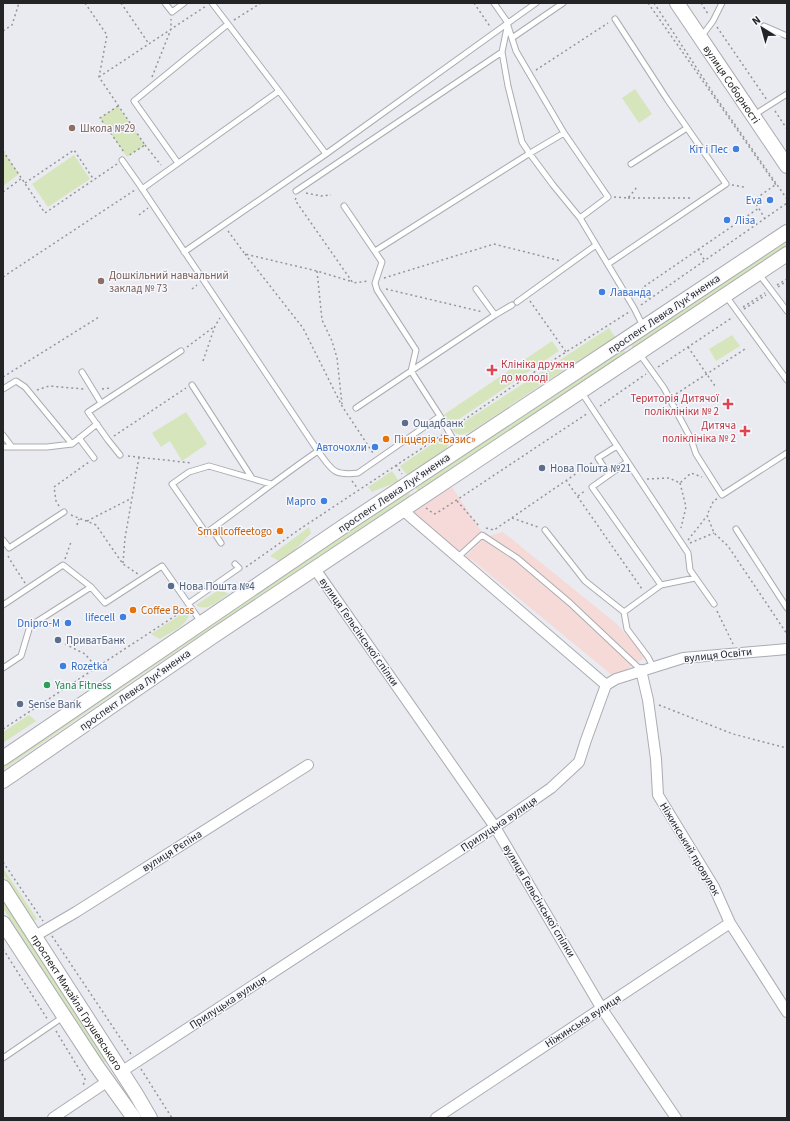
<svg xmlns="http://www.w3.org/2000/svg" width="790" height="1121" font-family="'Source Sans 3',sans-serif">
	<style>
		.commercial { fill: #f5dad9 }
		.industrial { fill: #f5dad7 }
		.green { fill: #d6e5bb }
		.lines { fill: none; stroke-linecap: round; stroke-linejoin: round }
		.lane-casing { stroke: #abacb1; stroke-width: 7 }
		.street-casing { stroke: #abacb1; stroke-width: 12 }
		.secondary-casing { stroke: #abacb1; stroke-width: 16 }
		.path { stroke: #949599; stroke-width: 1.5; stroke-dasharray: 2 3; stroke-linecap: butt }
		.lane { stroke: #fff; stroke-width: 5 }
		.street { stroke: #fff; stroke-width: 10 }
		.secondary { stroke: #fff; stroke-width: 14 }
		.education-dot { fill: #8d6e63; stroke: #f7f8fe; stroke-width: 1.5 }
		.shop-dot { fill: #3f7fe0; stroke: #f7f8fe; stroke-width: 1.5 }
		.health-dot { fill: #e0444e; stroke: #f7f8fe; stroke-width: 1.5 }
		.service-dot { fill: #5c6f8a; stroke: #f7f8fe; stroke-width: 1.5 }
		.food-dot { fill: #e8710a; stroke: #f7f8fe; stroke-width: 1.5 }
		.leisure-dot { fill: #2e9e5b; stroke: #f7f8fe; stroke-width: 1.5 }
		.labels { text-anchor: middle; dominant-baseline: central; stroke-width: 3; stroke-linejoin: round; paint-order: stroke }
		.street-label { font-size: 11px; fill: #242426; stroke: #f7f8fe }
		.education-label { font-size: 11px; fill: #785e54; stroke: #f7f8fe; text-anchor: start }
		.shop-label { font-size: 11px; fill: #366cbe; stroke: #f7f8fe; text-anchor: end }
		.health-label { font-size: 11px; fill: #be3a42; stroke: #f7f8fe; text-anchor: end }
		.service-label { font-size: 11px; fill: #4e5e75; stroke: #f7f8fe; text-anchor: start }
		.food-label { font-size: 11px; fill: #c56008; stroke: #f7f8fe; text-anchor: start }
		.leisure-label { font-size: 11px; fill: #27864d; stroke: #f7f8fe; text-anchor: start }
	</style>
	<rect width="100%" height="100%" fill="#eaebf1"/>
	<path class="commercial" d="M 452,487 L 485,537 L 462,558 L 408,515 Z"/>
	<path class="industrial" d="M 503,532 L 617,624 L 646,657 L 620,674 L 613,676 L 471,559 L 469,562 L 464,558 L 485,537 Z"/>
	<path class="green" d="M 635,89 L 652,114 L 639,123 L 622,98 Z
		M 118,106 L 145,145 L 127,157 L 100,118 Z
		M 3,151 L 19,174 L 3,186 Z
		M 74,155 L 90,179 L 48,207 L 32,184 Z
		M 787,241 L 787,246 L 633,348 L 631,345 Z
		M 609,328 L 615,337 L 538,387 L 472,431 C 464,435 459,437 452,430 Z
		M 732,335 L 740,346 L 716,361 L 709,349 Z
		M 552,341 L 559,351 L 449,426 L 442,416 Z
		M 624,350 L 626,353 L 418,491 L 415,487 Z
		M 186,412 L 207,444 L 182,461 L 170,441 L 161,447 L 152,433 Z
		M 444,436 C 447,439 449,443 447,448 C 443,454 414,470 407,475 L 400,466 Z
		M 392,471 L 399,481 L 372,492 L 368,487 Z
		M 408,492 L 411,495 L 144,673 L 3,770 L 3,767 L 110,692 Z
		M 309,527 L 311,533 L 294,551 L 279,561 L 270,556 Z
		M 220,589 L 228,594 C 219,600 207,613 196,605 Z
		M 189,609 C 192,624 171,632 160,639 L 151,634 Z
		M 29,715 L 36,721 L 3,743 L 3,732 Z
		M 3,868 L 37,919 L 34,921 L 3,874 Z
		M 3,901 L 107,1059 L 107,1062 L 103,1062 L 101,1059 L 3,908 Z"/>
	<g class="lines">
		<g class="lane-casing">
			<path id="lane" d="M 165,3 L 172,12 L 184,3
				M 212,3 L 228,24
				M 536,3 L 508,23 L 502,52 L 508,86 L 522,142 L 530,154 L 553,185 L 580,218 L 634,308 L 643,326
				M 508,26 L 516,51 L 564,133 L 608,197 L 580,218
				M 764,26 L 787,36
				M 701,37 L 713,21 L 722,3
				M 512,38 L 563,3
				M 754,115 L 787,94
				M 122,160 L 139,184 L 318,451
				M 178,163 L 134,101 L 228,24 L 279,91
				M 631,164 L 687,128
				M 142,189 L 279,91 L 326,154
				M 296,191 L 502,52
				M 344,206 L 382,262 L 375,283 L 377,290 L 416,350 L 411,371 L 495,315 L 512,305
				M 375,251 L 527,155 L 564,133
				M 184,252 L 326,154 L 508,23 L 494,3
				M 608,264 L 726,184 L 667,99 L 615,19
				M 759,274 L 787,311
				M 476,289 L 495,315
				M 726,296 L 787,380
				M 517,302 L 596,245
				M 639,353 L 664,388 L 691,439 L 696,454 L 722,495 L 787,453
				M 82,372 L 101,403
				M 192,385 L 252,478
				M 3,389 L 16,381 L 25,387 L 72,444 L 47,447 L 3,447
				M 582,393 L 688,553 L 690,570 L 714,604
				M 356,408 L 411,371 L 440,416 L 458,448
				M 3,435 L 12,447
				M 79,438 L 94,458
				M 72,444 L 97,424
				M 120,455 L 108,440 L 88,412 L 181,351
				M 627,462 L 592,487 L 661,585 L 695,578
				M 609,475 L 598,458 L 617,446
				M 271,484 L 209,466 L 189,472 L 172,484 L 206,533 C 244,506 280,477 318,451 C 332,470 333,476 358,473 L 440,416
				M 212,529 L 221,543
				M 736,529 L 787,608
				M 545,530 L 585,581 L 624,612
				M 3,540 L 9,548 L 64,512
				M 457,558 L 482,535 L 517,558 L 570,603 L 641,670
				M 189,603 L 239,568 L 235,564
				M 3,605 L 63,565 L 91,587 L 105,603 L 162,566 L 201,622
				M 653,667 L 648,657 L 627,629 L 624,612 L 661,585
				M 3,668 L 21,656 L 30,626 L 91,587
				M 3,1058 L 63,1017"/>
		</g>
		<g class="street-casing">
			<path id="street" d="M 315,569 L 495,827 L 602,1009 L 676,1118
				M 641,670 L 648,700 L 656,759 L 658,795 L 714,887 L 730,923 L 787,1012
				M 606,685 L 616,679 L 683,658 L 787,649
				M 35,936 L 76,912 L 308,765
				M 121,1072 L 495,827 L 551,788 L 579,762 L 586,740 L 606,685 L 413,519 L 403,510
				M 53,1118 L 108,1081
				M 436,1118 L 730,923"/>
		</g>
		<g class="secondary-casing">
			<g id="secondary">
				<path id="s1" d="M 677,3 L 787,166"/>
				<path d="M 3,758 L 350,522 L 623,341 L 787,232"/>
				<path d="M 3,781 L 212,637 L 787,254"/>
				<path id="s2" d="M 3,887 L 136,1094 L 150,1118"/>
				<path d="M 3,923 L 96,1065 L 134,1118"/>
			</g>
		</g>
		<path class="path" d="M 85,3 L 107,35 L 99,77 L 145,145 L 128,156
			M 121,3 L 149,44
			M 474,3 L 491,28
			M 648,3 L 776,185
			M 654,3 L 715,96 L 787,199
			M 701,3 L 708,14
			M 234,20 L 261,3
			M 717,27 L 767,100
			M 3,31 L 12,25 L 19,3
			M 536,70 L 608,23
			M 99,77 L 206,6
			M 152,77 L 171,29 L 171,19
			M 118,106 L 100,118 L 124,152
			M 775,111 L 787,129
			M 145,145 L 161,165
			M 3,151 L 45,213 L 117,164
			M 25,183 L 74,150 L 94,180
			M 732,185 L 744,187
			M 3,192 L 22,178
			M 306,193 L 321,196 L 331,195
			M 614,197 L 628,198 L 638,186
			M 296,198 L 295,200 L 353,283 L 368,281
			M 628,198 L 692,198
			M 139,215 L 148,208
			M 765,219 L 754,200 L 775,185
			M 228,231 L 245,254 L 317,271 L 353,282
			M 698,249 L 705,261
			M 245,254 L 303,328 L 342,406 L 373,453
			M 317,271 L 322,320 L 332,341 L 337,358 L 342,404
			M 3,277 L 135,190
			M 384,278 L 494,244 L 561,261
			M 777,285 L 787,279
			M 778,287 L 787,281
			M 192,289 L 197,285
			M 386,289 L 483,312
			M 649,298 L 642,288 L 759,208
			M 530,301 L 566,352
			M 641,305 L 787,203
			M 743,307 L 765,293
			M 744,309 L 766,295
			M 187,347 L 215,326
			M 688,347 L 715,386
			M 203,361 L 215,326 L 220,318
			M 658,367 L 733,317
			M 3,377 L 99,317
			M 102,389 L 110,388
			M 37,390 L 49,386 L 84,389
			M 676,394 L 745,349
			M 600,406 L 646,374
			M 455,426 L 525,378 L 629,312
			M 114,436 L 186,388
			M 128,456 L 192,463
			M 396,465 L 402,474
			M 647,479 L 669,478 L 680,483 L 691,473 L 702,477
			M 566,480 L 642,589
			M 352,481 L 358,489
			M 680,483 L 686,507 L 681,528
			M 578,496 L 586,490
			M 717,499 L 714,500 L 707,515 L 714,533 L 728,546 L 787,634
			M 457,501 L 480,527
			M 59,506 L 56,501 L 54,487 L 89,462
			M 426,508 L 434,514 L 437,513 L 588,413
			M 71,515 L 96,525 L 123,564 L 138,574
			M 512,518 L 538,527
			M 87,521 L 132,498 L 139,457
			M 77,525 L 79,519
			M 486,528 L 494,530 L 593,462
			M 688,540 L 707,516
			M 690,543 L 714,533
			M 8,556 L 12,563 L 25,583
			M 65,559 L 71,542
			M 123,563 L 125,538 L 132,498
			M 246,567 L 300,529 L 442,435
			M 717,611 L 733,644
			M 65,644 L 85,654 L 96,667
			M 659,705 L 733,734 L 787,748
			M 3,729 L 184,610
			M 3,862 L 43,921
			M 52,936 L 131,1054
			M 3,949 L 48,1020
			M 56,1031 L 85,1079 L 83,1086
			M 141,1069 L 172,1118"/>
		<use href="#lane" class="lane"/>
		<use href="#street" class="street"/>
		<use href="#secondary" class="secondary"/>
	</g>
	<g class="education-dot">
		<circle cx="72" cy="128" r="4"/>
		<circle cx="101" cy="281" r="4"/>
	</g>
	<g class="shop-dot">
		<circle cx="736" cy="149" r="4"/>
		<circle cx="770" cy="200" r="4"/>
		<circle cx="727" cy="220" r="4"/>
		<circle cx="602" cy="292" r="4"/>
		<circle cx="375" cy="447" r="4"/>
		<circle cx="324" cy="501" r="4"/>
		<circle cx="123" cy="617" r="4"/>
		<circle cx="68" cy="623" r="4"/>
		<circle cx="63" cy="666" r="4"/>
	</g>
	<g class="health-dot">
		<path d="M490 364h4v4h4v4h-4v4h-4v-4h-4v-4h4z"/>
		<path d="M726 398h4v4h4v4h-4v4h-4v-4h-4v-4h4z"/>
		<path d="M743 425h4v4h4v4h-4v4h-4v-4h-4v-4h4z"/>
	</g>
	<g class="service-dot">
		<circle cx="405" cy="423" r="4"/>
		<circle cx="542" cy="468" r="4"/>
		<circle cx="171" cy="586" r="4"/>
		<circle cx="58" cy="640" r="4"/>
		<circle cx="20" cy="704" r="4"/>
	</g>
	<g class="food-dot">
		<circle cx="386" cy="439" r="4"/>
		<circle cx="280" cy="531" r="4"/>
		<circle cx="133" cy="610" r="4"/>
	</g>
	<circle class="leisure-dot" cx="47" cy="685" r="4"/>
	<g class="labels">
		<g class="street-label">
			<text stroke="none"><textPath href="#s1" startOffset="98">вулиця Соборності</textPath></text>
			<text transform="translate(664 314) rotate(-34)">проспект Левка Лукʼяненка</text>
			<text transform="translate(394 493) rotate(-34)">проспект Левка Лукʼяненка</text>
			<text transform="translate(359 632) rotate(55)">вулиця Гельсінської спілки</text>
			<text transform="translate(718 655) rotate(-6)">вулиця Освіти</text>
			<text transform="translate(135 690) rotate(-35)">проспект Левка Лукʼяненка</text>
			<text transform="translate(499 824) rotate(-34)">Прилуцька вулиця</text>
			<text transform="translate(690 849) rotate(59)">Ніжинський провулок</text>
			<text transform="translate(172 851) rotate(-32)">вулиця Рєпіна</text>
			<text transform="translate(539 901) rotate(59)">вулиця Гельсінської спілки</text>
			<text stroke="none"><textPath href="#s2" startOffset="137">проспект Михайла Грушевського</textPath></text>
			<text transform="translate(228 1002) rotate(-33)">Прилуцька вулиця</text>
			<text transform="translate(583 1021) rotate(-33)">Ніжинська вулиця</text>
		</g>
		<g class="education-label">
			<text x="80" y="128">Школа №29</text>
			<text x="109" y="275">Дошкільний навчальний<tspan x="109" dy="13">заклад № 73</tspan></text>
		</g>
		<g class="shop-label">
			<text x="728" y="149">Кіт і Пес</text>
			<text x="762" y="200">Eva</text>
			<text x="735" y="220" text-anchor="start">Ліза</text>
			<text x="610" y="292" text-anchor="start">Лаванда</text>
			<text x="367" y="447">Авточохли</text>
			<text x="316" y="501">Марго</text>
			<text x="115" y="617">lifecell</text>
			<text x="60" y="623">Dnipro-M</text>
			<text x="71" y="666" text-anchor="start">Rozetka</text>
		</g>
		<g class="health-label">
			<text x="501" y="364" text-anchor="start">Клініка дружня<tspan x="501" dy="13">до молоді</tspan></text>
			<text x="719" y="398">Територія Дитячої<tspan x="719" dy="13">поліклініки № 2</tspan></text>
			<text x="736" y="425">Дитяча<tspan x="736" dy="13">поліклініка № 2</tspan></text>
		</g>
		<g class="service-label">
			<text x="413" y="423">Ощадбанк</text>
			<text x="550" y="468">Нова Пошта №21</text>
			<text x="179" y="586">Нова Пошта №4</text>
			<text x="66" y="640">ПриватБанк</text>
			<text x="28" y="704">Sense Bank</text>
		</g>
		<g class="food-label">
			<text x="394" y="439">Піццерія «Базис»</text>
			<text x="272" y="531" text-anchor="end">Smallcoffeetogo</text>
			<text x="141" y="610">Coffee Boss</text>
		</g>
		<g class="leisure-label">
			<text x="55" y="685">Yana Fitness</text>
		</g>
	</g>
	<rect width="790" height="1121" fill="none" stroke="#242426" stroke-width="8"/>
	<g transform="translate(762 28) rotate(323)" stroke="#f7f8fe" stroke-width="3" paint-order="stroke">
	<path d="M0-3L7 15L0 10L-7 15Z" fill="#242426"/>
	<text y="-6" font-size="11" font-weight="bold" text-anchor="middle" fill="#242426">N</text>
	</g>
</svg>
